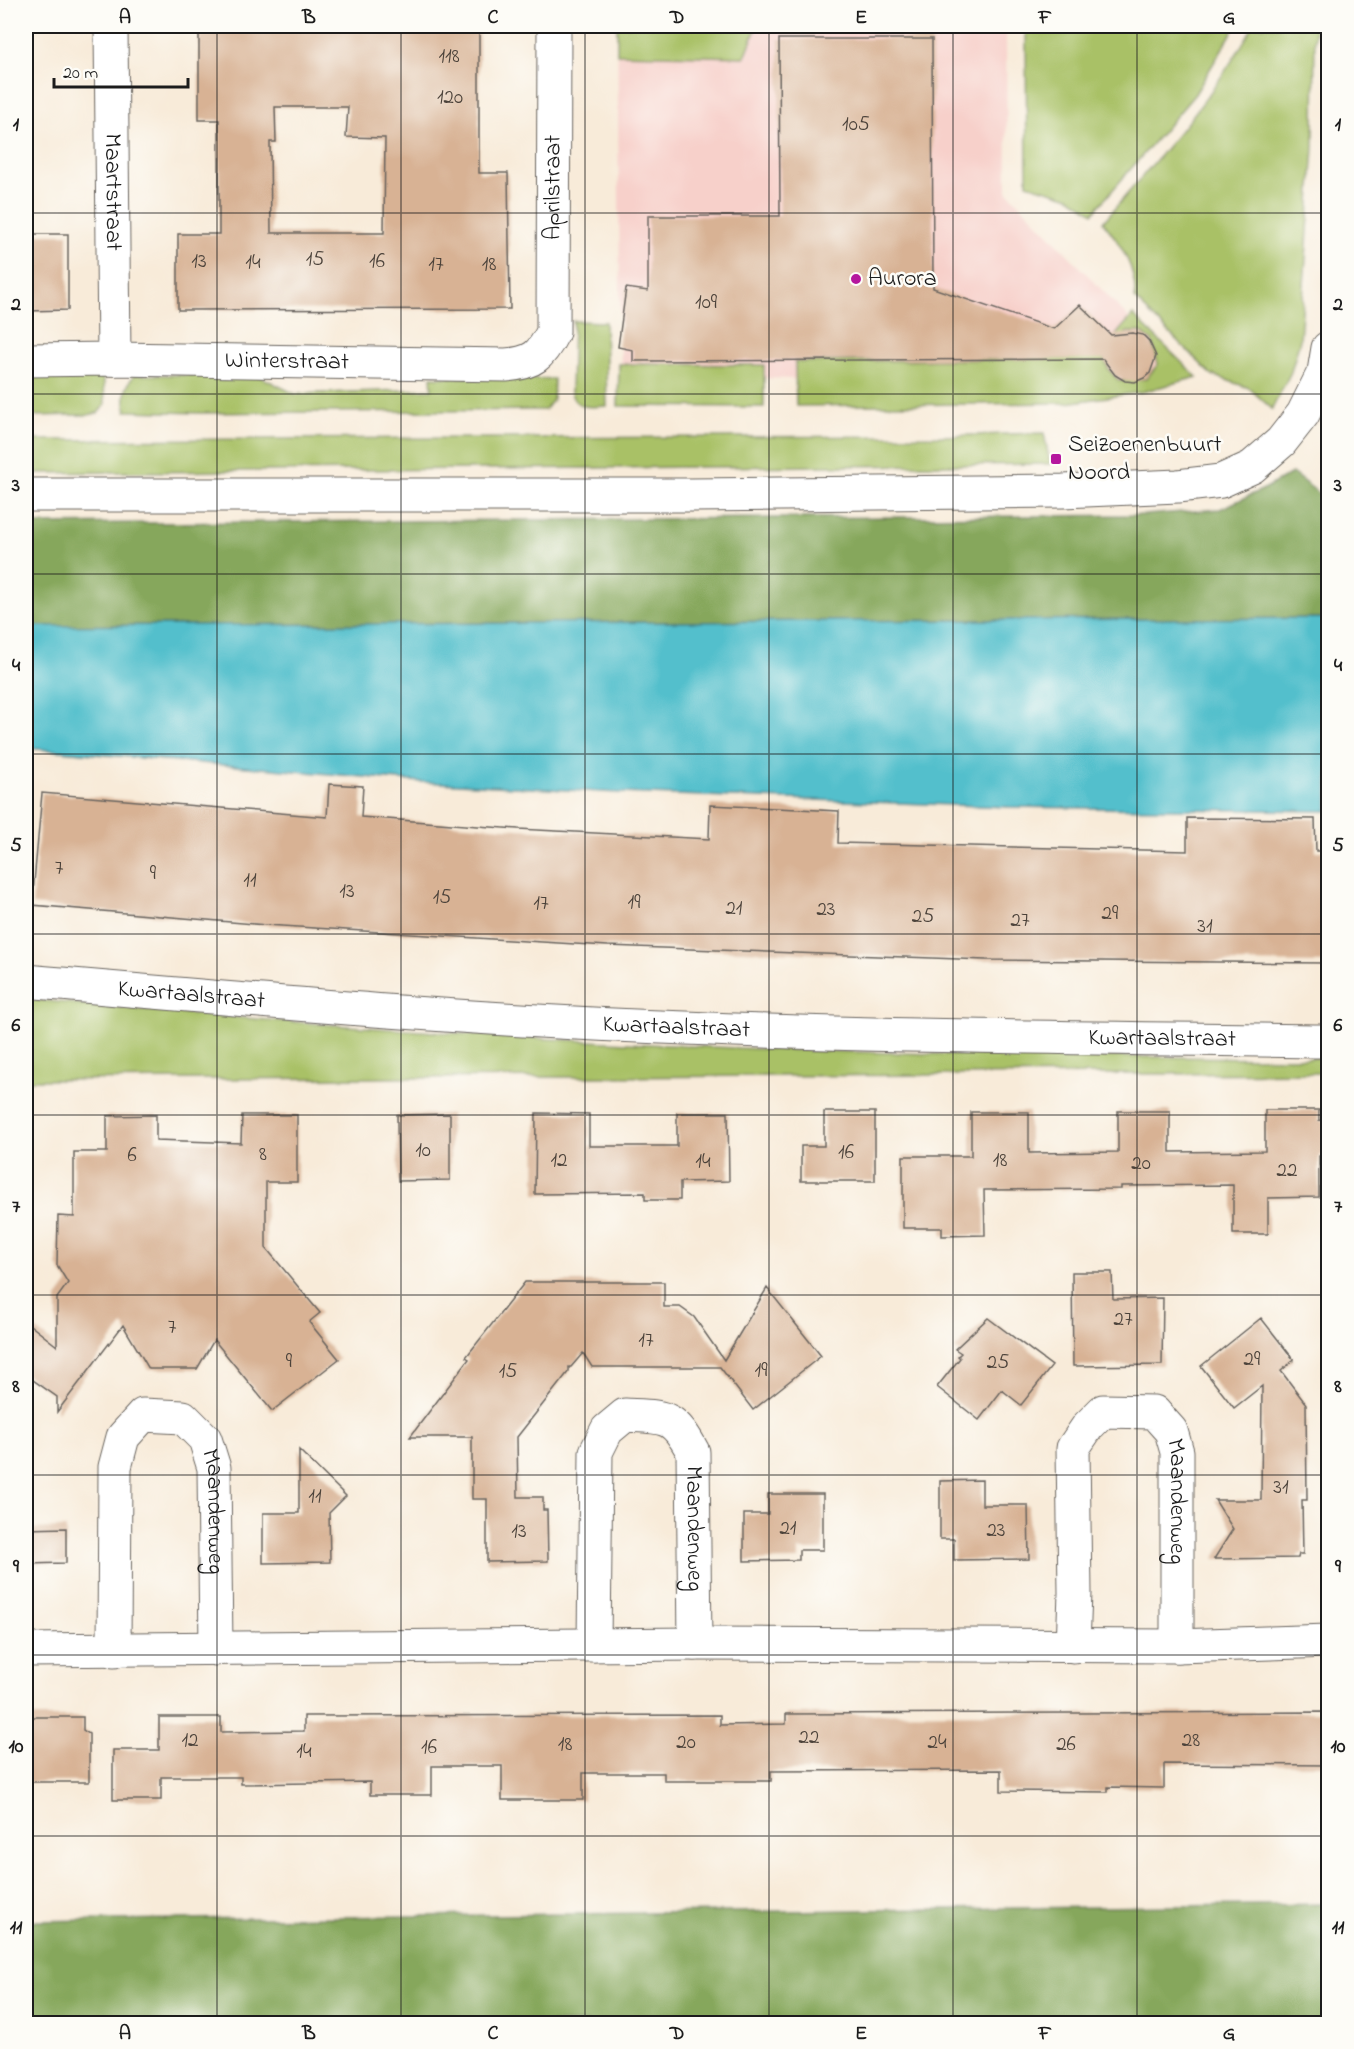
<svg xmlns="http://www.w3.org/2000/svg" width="1354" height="2049" font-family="'Indie Flower',sans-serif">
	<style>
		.built { fill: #f7d0ca }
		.green { fill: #a9c166; stroke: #626e41; stroke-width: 1.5 }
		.forest { fill: #86a75b; stroke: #51623c; stroke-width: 1.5 }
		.water { fill: #53bfcc; stroke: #386e74; stroke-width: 1.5 }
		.building { fill: #d8b294; fill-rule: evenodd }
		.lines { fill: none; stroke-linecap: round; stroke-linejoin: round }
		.minor-casing { stroke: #69645e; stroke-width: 35 }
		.minor { stroke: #fff; stroke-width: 33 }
		.grid { fill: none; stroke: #1c1c1c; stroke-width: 1.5; stroke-opacity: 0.55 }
		.poi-dot { fill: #b5179e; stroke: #fdfcf7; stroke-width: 2 }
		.labels { text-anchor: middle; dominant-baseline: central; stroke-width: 5; stroke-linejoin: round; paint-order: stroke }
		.number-label { font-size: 21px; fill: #4b423a }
		.street-label { font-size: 24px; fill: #1c1c1c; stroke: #fdfcf7 }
		.poi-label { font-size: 24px; fill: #1c1c1c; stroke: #fdfcf7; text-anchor: start }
		.neatline { fill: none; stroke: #1c1c1c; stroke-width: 2 }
		.grid-label { font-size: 20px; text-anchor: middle; font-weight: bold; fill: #1c1c1c }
	</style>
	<rect width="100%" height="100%" fill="#fdfcf7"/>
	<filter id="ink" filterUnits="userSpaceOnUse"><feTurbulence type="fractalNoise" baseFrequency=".0167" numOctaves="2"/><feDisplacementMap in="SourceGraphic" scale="12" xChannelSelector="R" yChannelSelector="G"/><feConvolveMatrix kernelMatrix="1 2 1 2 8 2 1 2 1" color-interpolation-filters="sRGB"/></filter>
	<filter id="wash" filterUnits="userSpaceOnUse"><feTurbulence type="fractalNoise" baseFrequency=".008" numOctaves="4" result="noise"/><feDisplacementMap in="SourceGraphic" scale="24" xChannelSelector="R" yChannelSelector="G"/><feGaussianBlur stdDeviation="1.35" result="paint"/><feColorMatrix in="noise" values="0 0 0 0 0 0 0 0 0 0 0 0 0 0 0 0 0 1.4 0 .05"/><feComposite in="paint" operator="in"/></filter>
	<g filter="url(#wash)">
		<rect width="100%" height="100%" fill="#f8ebd9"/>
		<path class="built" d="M 617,26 L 1006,26 L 1007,191 L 1177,368 L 1122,389 L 762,378 L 621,376 Z"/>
		<path class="green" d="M 617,26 L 757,26 L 745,57 L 617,54 Z
			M 1026,26 L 1236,26 L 1195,94 L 1093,213 L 1070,197 L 1027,184 Z
			M 1253,26 L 1315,26 L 1314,148 L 1300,340 L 1291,372 L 1272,409 L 1249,388 L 1212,375 L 1135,299 C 1137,269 1121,244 1103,222 C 1157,159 1213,98 1253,26 Z
			M 1133,315 L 1197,377 L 1142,392 L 1067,403 L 796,406 L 795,362 L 1103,358 L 1109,370 L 1119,381 L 1146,379 L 1158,364 L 1152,341 L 1141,332 L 1127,332 L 1120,342 L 1115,336 Z
			M 573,321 L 605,322 L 607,406 C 592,407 574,410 571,392 Z
			M 619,364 L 764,365 L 764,407 L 618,406 Z
			M 101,374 L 104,383 L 105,405 L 98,413 L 88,415 L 26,416 L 26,376 Z
			M 134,375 L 257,375 L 295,394 L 432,389 L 431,377 L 554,379 L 553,400 L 545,410 L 201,413 L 126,411 C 123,396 125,388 134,375 Z
			M 1044,433 L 1050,464 L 26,473 L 26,440 L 941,436 Z
			M 26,999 C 280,1023 535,1041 791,1050 C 970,1056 1149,1057 1328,1058 L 1328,1073 L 26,1080 Z"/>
		<path class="forest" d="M 1292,473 L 1328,500 L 1328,618 L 26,626 L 26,524 L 1145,515 L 1220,509 L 1266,488 Z
			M 1328,1904 L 1328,2023 L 26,2023 L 26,1921 Z"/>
		<path class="water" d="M 1328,618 L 1328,811 L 1009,807 L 619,793 L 422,782 L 26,748 L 26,626 Z"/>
		<g id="blocks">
			<path class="building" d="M 199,26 L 479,26 L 479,173 L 508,173 L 510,309 L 178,310 L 178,234 L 219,234 L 219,120 L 199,120 ZM 275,107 L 348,107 L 346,137 L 385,138 L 384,233 L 271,233 L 270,142 L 276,142 Z
				M 779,39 L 932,39 L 933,288 L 1054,329 L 1080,305 L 1111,335 L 1132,333 L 1143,335 L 1149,341 L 1156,356 L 1150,373 L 1144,378 L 1135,382 L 1125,381 L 1115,375 L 1103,359 L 633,361 L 633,350 L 618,347 L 626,288 L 648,291 L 648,216 L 780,216 Z
				M 26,234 L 68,234 L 68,310 L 26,311 Z
				M 329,784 L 363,786 L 361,817 L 518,829 L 709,839 L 710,805 L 839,811 L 838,843 L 1187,851 L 1187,818 L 1315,819 L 1316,851 L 1328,851 L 1328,963 L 986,960 L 608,946 L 266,925 L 32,905 L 42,793 L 327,817 Z
				M 1265,1110 L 1319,1110 L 1319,1120 L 1329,1124 L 1329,1153 L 1319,1156 L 1319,1197 L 1268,1198 L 1268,1234 L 1233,1234 L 1233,1185 L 1121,1186 L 1121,1189 L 984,1190 L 985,1235 L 942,1236 L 942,1228 L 903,1228 L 903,1156 L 971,1156 L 971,1112 L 1029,1112 L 1029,1153 L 1118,1152 L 1118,1111 L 1170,1111 L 1170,1152 L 1265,1151 Z
				M 824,1112 L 875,1112 L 875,1181 L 801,1181 L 801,1146 L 824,1146 Z
				M 536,1113 L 589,1114 L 589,1146 L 677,1146 L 677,1113 L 728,1113 L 729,1181 L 680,1182 L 680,1200 L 645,1200 L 645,1193 L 535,1194 Z
				M 450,1114 L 450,1180 L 398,1181 L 397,1115 Z
				M 156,1115 L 156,1140 L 241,1143 L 242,1115 L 297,1115 L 297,1182 L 266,1182 L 266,1248 L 320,1313 L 309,1322 L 339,1359 L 272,1411 L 214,1340 L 197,1369 L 149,1369 L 123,1325 L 57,1412 L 57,1397 L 26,1375 L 26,1322 L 57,1346 L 57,1298 L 68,1283 L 57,1265 L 58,1216 L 74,1217 L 74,1152 L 107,1152 L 107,1116 Z
				M 1072,1272 L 1112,1272 L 1113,1299 L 1163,1298 L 1162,1365 L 1073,1366 Z
				M 525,1282 L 664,1282 L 664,1307 L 680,1307 L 694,1317 L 724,1360 L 767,1288 L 821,1356 L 753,1410 L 720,1367 L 592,1367 L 583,1353 L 571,1367 L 569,1367 L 569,1371 L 517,1437 L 518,1497 L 543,1497 L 543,1510 L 547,1510 L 548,1561 L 487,1562 L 487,1499 L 472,1499 L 472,1437 L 410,1437 L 469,1359 L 466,1357 Z
				M 988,1318 L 1052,1366 L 1021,1405 L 1002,1390 L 979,1420 L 937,1387 L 960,1358 L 958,1356 L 961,1353 L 955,1349 Z
				M 1261,1318 L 1294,1360 L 1281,1371 L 1306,1404 L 1307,1500 L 1302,1500 L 1303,1554 L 1299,1554 L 1298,1558 L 1214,1559 L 1233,1529 L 1215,1500 L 1261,1500 L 1262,1386 L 1234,1408 L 1201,1366 Z
				M 299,1450 L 346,1496 L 329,1513 L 330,1562 L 263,1563 L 263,1513 L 299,1513 Z
				M 982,1480 L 982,1505 L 1028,1505 L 1029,1559 L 954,1560 L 954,1539 L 940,1539 L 940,1481 Z
				M 768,1494 L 823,1494 L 823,1550 L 799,1550 L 799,1560 L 744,1561 L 744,1514 L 768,1514 Z
				M 66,1528 L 66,1563 L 26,1564 L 26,1529 Z
				M 1329,1712 L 1329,1765 L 1164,1764 L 1164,1788 L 1108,1787 L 1108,1792 L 1001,1791 L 1001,1770 L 771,1771 L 771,1781 L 664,1781 L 664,1773 L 583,1773 L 583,1800 L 502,1800 L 502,1766 L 432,1766 L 432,1795 L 370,1795 L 370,1782 L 241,1784 L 241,1777 L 161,1777 L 161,1800 L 113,1800 L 113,1750 L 159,1750 L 159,1717 L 221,1717 L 221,1732 L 304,1731 L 304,1716 L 720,1715 L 720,1725 L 786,1724 L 786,1714 Z
				M 26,1717 L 83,1717 L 83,1730 L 89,1734 L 89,1782 L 26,1782 Z"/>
		</g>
	</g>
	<g filter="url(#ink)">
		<use href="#blocks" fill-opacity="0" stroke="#69645e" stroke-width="1.5"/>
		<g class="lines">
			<g class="minor-casing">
				<g id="minor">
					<path id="s1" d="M 111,26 L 114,359"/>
					<path id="s2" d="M 26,360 L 114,359 L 506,365 C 533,363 541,356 553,332 L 554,26"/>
					<path d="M 26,495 L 691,495 L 1063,491 L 1178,486 L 1221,481 L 1252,467 L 1281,442 L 1303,414 L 1324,372 L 1328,348"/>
					<path id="s3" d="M 26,981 C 245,1000 465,1020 686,1028 C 900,1037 1114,1038 1328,1041"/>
					<path id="s4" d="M 594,1645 L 596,1452 L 607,1430 L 625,1415 C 665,1417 673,1414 693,1452 L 695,1644"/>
					<path id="s5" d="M 1073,1646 L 1075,1593 L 1073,1448 L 1088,1426 L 1103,1411 L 1154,1412 L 1171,1431 L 1177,1452 L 1177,1646"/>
					<path d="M 26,1650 L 695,1644 L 1177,1646 L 1328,1641"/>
					<path id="s6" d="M 114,1651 L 115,1467 L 123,1437 L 143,1415 L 183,1417 L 205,1439 L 214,1468 L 216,1649"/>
				</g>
			</g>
			<use href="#minor" class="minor"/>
		</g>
	</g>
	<path class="grid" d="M 217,26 L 217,2024M 401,26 L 401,2024M 585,26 L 585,2024M 769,26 L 769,2024M 953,26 L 953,2024M 1137,26 L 1137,2024M 26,213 L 1328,213M 26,394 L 1328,394M 26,574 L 1328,574M 26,754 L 1328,754M 26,934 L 1328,934M 26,1115 L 1328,1115M 26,1295 L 1328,1295M 26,1475 L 1328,1475M 26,1655 L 1328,1655M 26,1836 L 1328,1836"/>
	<g class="poi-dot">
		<circle cx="856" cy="279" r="6"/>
		<rect x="1050" y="453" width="12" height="12" rx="3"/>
	</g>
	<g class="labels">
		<g class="number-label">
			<text x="449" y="57">118</text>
			<text x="450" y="98">120</text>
			<text x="856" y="125">105</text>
			<text x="315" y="260">15</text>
			<text x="199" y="262">13</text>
			<text x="377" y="262">16</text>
			<text x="253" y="263">14</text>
			<text x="436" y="265">17</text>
			<text x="489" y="265">18</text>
			<text x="706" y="303">109</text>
			<text x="59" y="869">7</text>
			<text x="153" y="874">9</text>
			<text x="250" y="881">11</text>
			<text x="347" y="892">13</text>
			<text x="442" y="898">15</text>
			<text x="634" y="903">19</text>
			<text x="541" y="904">17</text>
			<text x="734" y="909">21</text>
			<text x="826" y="910">23</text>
			<text x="1110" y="914">29</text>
			<text x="923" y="917">25</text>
			<text x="1020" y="921">27</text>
			<text x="1205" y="927">31</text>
			<text x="423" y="1151">10</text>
			<text x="846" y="1153">16</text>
			<text x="263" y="1155">8</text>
			<text x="132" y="1156">6</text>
			<text x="559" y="1161">12</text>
			<text x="1000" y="1161">18</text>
			<text x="703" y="1162">14</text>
			<text x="1141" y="1164">20</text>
			<text x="1287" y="1171">22</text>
			<text x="1123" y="1320">27</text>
			<text x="172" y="1328">7</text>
			<text x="646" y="1341">17</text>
			<text x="1252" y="1360">29</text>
			<text x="289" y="1362">9</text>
			<text x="998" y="1363">25</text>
			<text x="761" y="1371">19</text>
			<text x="508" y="1372">15</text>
			<text x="1281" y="1488">31</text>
			<text x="315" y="1497">11</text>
			<text x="788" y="1529">21</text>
			<text x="996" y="1531">23</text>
			<text x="519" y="1532">13</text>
			<text x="809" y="1738">22</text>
			<text x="190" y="1741">12</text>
			<text x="1191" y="1741">28</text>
			<text x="686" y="1743">20</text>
			<text x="937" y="1743">24</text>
			<text x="565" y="1745">18</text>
			<text x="1066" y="1745">26</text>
			<text x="429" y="1748">16</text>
			<text x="304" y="1752">14</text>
		</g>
		<g class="street-label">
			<text stroke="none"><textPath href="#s2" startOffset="686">Aprilstraat</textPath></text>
			<text stroke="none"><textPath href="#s1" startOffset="166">Maartstraat</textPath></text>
			<text stroke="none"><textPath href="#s2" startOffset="261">Winterstraat</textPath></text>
			<text stroke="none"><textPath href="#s3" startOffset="166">Kwartaalstraat</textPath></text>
			<text stroke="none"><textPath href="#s3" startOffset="652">Kwartaalstraat</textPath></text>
			<text stroke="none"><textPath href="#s3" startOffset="1138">Kwartaalstraat</textPath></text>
			<text stroke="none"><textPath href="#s5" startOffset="394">Maandenweg</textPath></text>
			<text stroke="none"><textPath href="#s6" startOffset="390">Maandenweg</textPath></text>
			<text stroke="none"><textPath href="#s4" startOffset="402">Maandenweg</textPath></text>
		</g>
		<g class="poi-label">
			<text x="868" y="279">Aurora</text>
			<text x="1068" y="445">Seizoenenbuurt<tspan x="1068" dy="28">Noord</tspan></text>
		</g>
	</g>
	<rect width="1354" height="2049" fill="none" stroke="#fdfcf7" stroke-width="66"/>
	<path d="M54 78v9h134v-9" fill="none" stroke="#1c1c1c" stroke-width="3"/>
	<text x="63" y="78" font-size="18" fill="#1c1c1c" stroke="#fdfcf7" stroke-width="4.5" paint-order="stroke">20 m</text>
	<rect x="33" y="33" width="1288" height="1983" class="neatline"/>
	<g class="grid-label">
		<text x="125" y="23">A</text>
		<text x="309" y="23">B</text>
		<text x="493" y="23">C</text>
		<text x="677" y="23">D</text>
		<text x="861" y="23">E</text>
		<text x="1045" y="23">F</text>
		<text x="1229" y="23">G</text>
		<text x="16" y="130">1</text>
		<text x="1338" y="130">1</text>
		<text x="16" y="310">2</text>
		<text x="1338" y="310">2</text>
		<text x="16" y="491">3</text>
		<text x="1338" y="491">3</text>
		<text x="16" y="671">4</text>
		<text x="1338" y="671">4</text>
		<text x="16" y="851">5</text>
		<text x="1338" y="851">5</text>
		<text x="16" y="1031">6</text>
		<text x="1338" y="1031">6</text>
		<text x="16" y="1212">7</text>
		<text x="1338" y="1212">7</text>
		<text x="16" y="1392">8</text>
		<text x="1338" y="1392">8</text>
		<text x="16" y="1572">9</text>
		<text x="1338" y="1572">9</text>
		<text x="16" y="1752">10</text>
		<text x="1338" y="1752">10</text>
		<text x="16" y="1933">11</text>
		<text x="1338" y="1933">11</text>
		<text x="125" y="2039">A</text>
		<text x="309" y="2039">B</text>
		<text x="493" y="2039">C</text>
		<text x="677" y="2039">D</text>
		<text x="861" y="2039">E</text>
		<text x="1045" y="2039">F</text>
		<text x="1229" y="2039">G</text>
	</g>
</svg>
